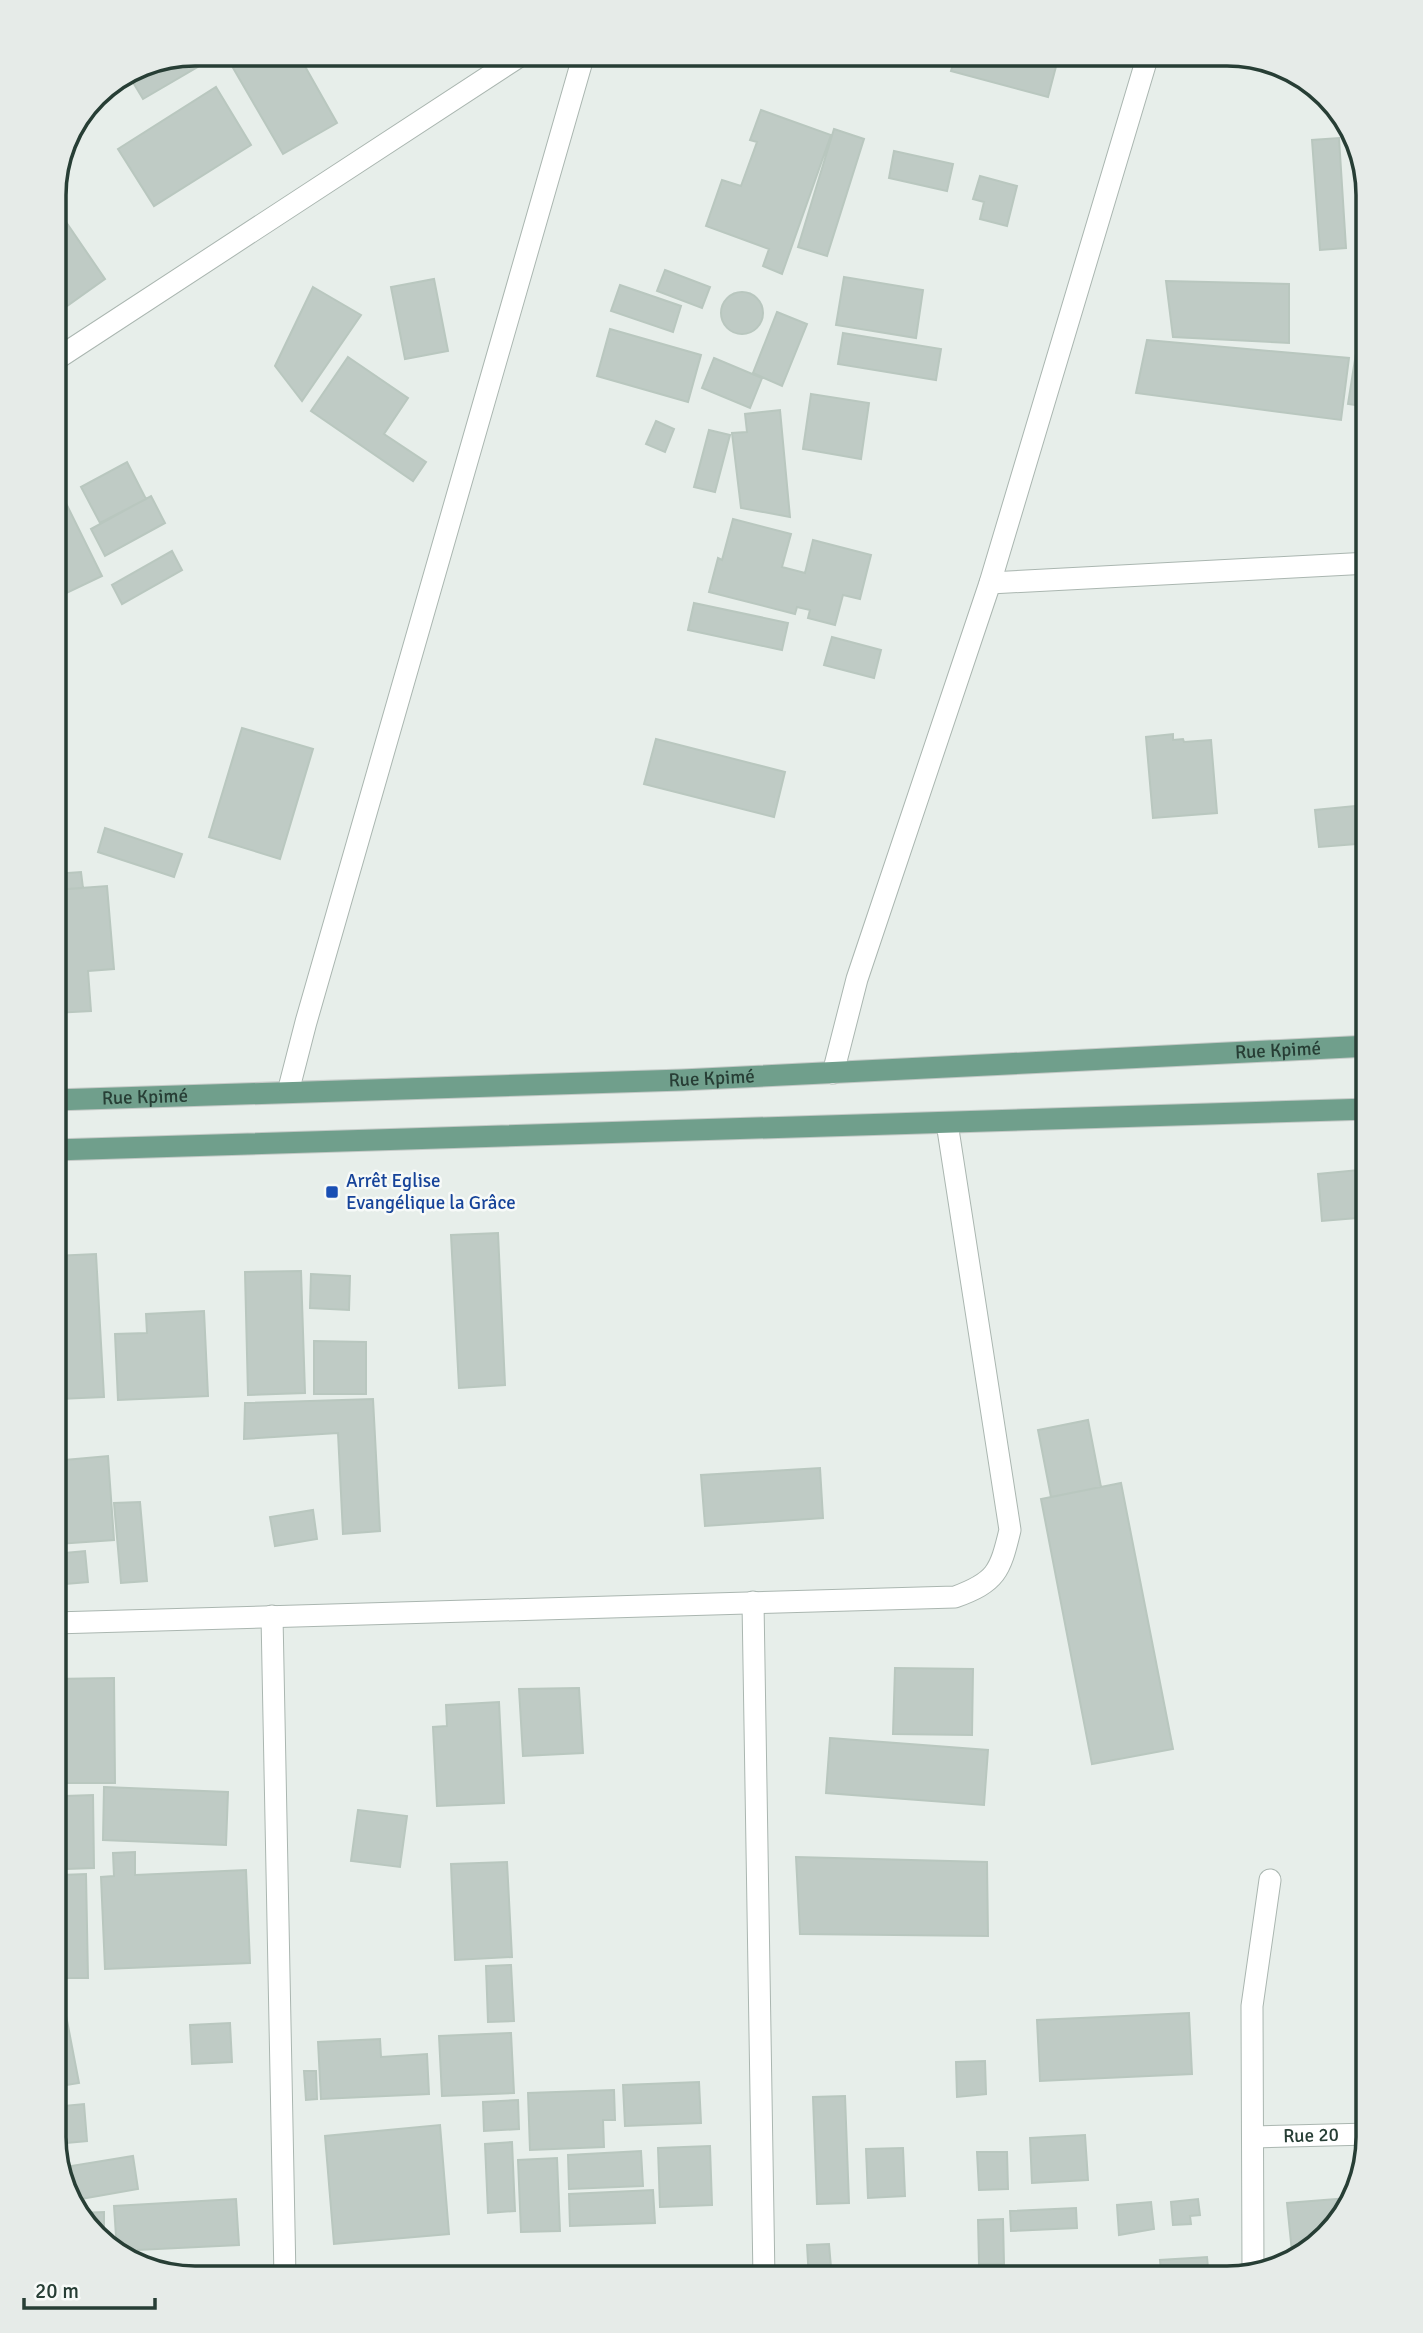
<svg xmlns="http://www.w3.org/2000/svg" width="1423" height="2333" font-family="Signika,sans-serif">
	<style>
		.building { fill: #bfcbc5; stroke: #b9c7bf; stroke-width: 2 }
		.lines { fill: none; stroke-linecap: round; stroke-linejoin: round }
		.minor-casing { stroke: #aab6b0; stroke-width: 23 }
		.major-casing { stroke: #c3c9c6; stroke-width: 23 }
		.minor { stroke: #fff; stroke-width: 21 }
		.major { stroke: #709f8c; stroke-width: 21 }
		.transit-dot { fill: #1a4fb4; stroke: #f7faf8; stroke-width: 2.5 }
		.labels { text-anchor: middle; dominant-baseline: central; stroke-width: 5; stroke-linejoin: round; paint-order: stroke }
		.street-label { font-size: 19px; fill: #273e35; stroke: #f7faf8 }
		.transit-label { font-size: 19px; fill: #164399; stroke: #f7faf8; text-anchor: start }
		.rim { fill: none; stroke: #273e35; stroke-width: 3.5 }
	</style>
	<rect width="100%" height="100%" fill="#e7eeea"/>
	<path class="building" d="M 196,54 L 202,54 L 206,62 L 143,99 L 128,74 L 142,65 Z
		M 225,54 L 298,54 L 337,123 L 283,154 Z
		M 956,54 L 1059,55 L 1048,97 L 951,71 Z
		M 216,87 L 251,145 L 154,206 L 118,149 Z
		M 761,110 L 831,135 L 782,274 L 763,266 L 769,249 L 706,226 L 722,180 L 741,186 L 757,142 L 750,140 Z
		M 834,129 L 864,139 L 827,256 L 798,247 Z
		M 1339,138 L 1346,248 L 1320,250 L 1312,140 Z
		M 894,151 L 953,164 L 947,191 L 889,178 Z
		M 980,176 L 1017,186 L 1007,226 L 980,219 L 984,202 L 973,199 Z
		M 64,219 L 105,279 L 60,311 L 55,303 L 55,226 Z
		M 665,270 L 710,287 L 702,308 L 657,291 Z
		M 844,277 L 923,290 L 916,338 L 836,325 Z
		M 434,279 L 448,351 L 405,359 L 391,287 Z
		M 1166,281 L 1289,284 L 1289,343 L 1173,337 Z
		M 620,285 L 681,306 L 673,332 L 611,311 Z
		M 313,287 L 361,315 L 302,401 L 275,366 Z
		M721 313a21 21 0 1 1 42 0a21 21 0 1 1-42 0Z
		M 777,312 L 807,324 L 782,386 L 753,373 Z
		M 610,329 L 701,355 L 688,402 L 597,376 Z
		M 843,333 L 941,349 L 936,380 L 838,364 Z
		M 1147,340 L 1349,358 L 1341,420 L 1136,393 Z
		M 1357,347 L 1369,349 L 1369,407 L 1348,404 Z
		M 348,357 L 408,398 L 384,434 L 426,462 L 413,481 L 311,411 Z
		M 714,358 L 762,378 L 750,408 L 702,388 Z
		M 811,394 L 869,403 L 861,459 L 803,449 Z
		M 780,410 L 790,517 L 741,508 L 732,433 L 747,432 L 745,414 Z
		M 656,421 L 674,429 L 665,452 L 646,444 Z
		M 709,430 L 730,435 L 715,492 L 694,487 Z
		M 127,462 L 146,499 L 100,523 L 81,487 Z
		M 54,479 L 102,576 L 54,599 Z
		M 151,496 L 165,523 L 105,556 L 91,529 Z
		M 733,519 L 791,534 L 782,567 L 805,573 L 813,540 L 871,555 L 860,599 L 843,595 L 835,625 L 808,618 L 810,610 L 797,607 L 795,614 L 709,592 L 718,558 L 722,560 Z
		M 172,551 L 182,570 L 122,604 L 112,585 Z
		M 694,603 L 788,623 L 782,650 L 688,630 Z
		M 832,637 L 881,650 L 874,678 L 824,665 Z
		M 242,728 L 313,749 L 280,859 L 209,837 Z
		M 1173,734 L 1173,740 L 1183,739 L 1184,742 L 1211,740 L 1217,813 L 1153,818 L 1146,737 Z
		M 656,739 L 785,772 L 774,817 L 644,784 Z
		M 1365,805 L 1369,843 L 1319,847 L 1315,810 Z
		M 105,828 L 182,854 L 174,877 L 98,852 Z
		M 81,872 L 83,888 L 55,890 L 54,874 Z
		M 107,886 L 114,969 L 88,971 L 91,1011 L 54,1013 L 54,890 Z
		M 1369,1169 L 1369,1217 L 1322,1221 L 1318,1174 Z
		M 498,1233 L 505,1385 L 459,1388 L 451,1235 Z
		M 96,1254 L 104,1397 L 59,1399 L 54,1311 L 54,1256 Z
		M 301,1271 L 305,1393 L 248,1395 L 245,1272 Z
		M 311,1274 L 350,1276 L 349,1310 L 310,1308 Z
		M 204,1311 L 208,1396 L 118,1400 L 115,1334 L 147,1333 L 146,1314 Z
		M 314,1341 L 366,1342 L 366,1394 L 314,1394 Z
		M 373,1399 L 380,1531 L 343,1534 L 338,1433 L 244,1439 L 245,1403 Z
		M 1088,1420 L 1101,1487 L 1051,1497 L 1038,1430 Z
		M 108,1456 L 114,1540 L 58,1544 L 54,1461 Z
		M 820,1468 L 823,1518 L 705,1526 L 701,1475 Z
		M 1121,1483 L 1173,1749 L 1092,1764 L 1041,1499 Z
		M 140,1502 L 147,1581 L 121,1583 L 114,1503 Z
		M 313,1510 L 317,1539 L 275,1546 L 270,1517 Z
		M 85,1551 L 88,1582 L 54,1585 L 54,1554 Z
		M 895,1668 L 973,1669 L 972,1735 L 893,1734 Z
		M 114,1678 L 115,1783 L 54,1783 L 54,1679 Z
		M 579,1688 L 583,1753 L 523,1756 L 519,1689 Z
		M 499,1702 L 504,1803 L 437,1806 L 433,1727 L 447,1726 L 446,1705 Z
		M 830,1738 L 988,1750 L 984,1805 L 826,1793 Z
		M 104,1787 L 228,1792 L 226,1845 L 103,1840 Z
		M 93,1795 L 94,1868 L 67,1869 L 65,1796 Z
		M 358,1810 L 407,1816 L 400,1867 L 351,1861 Z
		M 54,1823 L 60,1823 L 60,1870 L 54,1870 Z
		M 135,1852 L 135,1875 L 246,1870 L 250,1963 L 105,1969 L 101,1877 L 114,1876 L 113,1853 Z
		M 796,1857 L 987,1862 L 988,1936 L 800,1934 Z
		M 507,1862 L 512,1957 L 455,1960 L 451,1864 Z
		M 86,1874 L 88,1978 L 63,1978 L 61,1875 Z
		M 511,1965 L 514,2021 L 488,2022 L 486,1966 Z
		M 64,2005 L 79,2083 L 54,2087 L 54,2007 Z
		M 1189,2013 L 1192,2074 L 1040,2081 L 1037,2020 Z
		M 230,2023 L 232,2062 L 192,2064 L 190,2025 Z
		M 511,2033 L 514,2093 L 442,2096 L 439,2036 Z
		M 380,2039 L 381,2057 L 427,2054 L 429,2094 L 321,2099 L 318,2042 Z
		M 985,2061 L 986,2094 L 957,2097 L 956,2062 Z
		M 304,2071 L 316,2071 L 317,2099 L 306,2100 Z
		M 699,2082 L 701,2123 L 625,2126 L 623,2085 Z
		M 614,2090 L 615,2120 L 603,2120 L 604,2147 L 530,2150 L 528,2093 Z
		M 845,2096 L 849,2203 L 817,2204 L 813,2097 Z
		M 518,2100 L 519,2129 L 484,2131 L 483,2102 Z
		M 84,2104 L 87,2141 L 56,2144 L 54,2107 Z
		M 440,2125 L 449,2234 L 334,2244 L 325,2136 Z
		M 1085,2135 L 1088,2180 L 1032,2183 L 1030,2138 Z
		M 512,2142 L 515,2211 L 488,2213 L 485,2144 Z
		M 710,2146 L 712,2205 L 660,2207 L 658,2148 Z
		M 903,2148 L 905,2196 L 868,2198 L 866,2149 Z
		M 641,2151 L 643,2186 L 569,2189 L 568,2155 Z
		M 977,2152 L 1007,2152 L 1008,2189 L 979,2190 Z
		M 133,2156 L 138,2189 L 75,2200 L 71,2166 Z
		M 557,2158 L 560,2231 L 521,2232 L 518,2160 Z
		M 653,2190 L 655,2223 L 570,2226 L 569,2194 Z
		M 1348,2198 L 1345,2216 L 1293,2262 L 1287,2203 Z
		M 236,2199 L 239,2245 L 117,2251 L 114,2206 Z
		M 1198,2199 L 1200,2215 L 1190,2216 L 1191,2224 L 1173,2225 L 1171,2202 Z
		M 1151,2202 L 1154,2229 L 1119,2235 L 1117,2205 Z
		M 1076,2208 L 1077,2228 L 1011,2231 L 1010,2211 Z
		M 104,2212 L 104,2240 L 80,2213 Z
		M 1003,2219 L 1004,2264 L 979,2264 L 978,2220 Z
		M 829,2244 L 832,2279 L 809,2279 L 807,2245 Z
		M 1207,2257 L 1209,2279 L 1162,2279 L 1160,2260 Z
		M 925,2269 L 925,2279 L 902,2279 L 902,2270 Z
		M 1004,2270 L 1005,2279 L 968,2279 L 968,2271 Z"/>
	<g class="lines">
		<g class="minor-casing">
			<g id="minor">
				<path d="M 55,360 L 523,54"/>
				<path d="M 990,583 L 1369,563"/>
				<path d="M 833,1073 L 857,979 L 990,583 L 1148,55"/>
				<path d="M 288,1092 L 306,1022 L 584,54"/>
				<path d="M 753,1602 L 764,2279"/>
				<path d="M 272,1616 L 285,2278"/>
				<path d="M 54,1623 L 955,1597 C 996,1582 1000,1572 1010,1530 L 947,1123"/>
				<path id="s1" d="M 1253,2137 L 1369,2134"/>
				<path d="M 1253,2273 L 1252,2006 L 1270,1880"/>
			</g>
		</g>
		<g class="major-casing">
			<g id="major">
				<path id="s2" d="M 54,1100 L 682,1080 L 1369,1046"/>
				<path d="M 54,1150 L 1369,1109"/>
			</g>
		</g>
		<use href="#minor" class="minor"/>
		<use href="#major" class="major"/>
	</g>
	<rect class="transit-dot" x="325" y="1185" width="14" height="14" rx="3.5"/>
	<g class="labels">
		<g class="street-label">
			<text stroke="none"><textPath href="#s2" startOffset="1225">Rue Kpimé</textPath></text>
			<text stroke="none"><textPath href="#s2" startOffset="658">Rue Kpimé</textPath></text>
			<text stroke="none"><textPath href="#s2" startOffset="91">Rue Kpimé</textPath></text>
			<text stroke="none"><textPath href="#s1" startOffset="58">Rue 20</textPath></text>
		</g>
		<g class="transit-label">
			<text x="346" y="1181">Arrêt Eglise<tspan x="346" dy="22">Evangélique la Grâce</tspan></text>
		</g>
	</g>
	<path d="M0 0H1423V2333H0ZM195 66H1227A129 129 0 0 1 1356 195V2137A129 129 0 0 1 1227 2266H195A129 129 0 0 1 66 2137V195A129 129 0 0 1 195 66Z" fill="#e6ebe8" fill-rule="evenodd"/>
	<path class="rim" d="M195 66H1227A129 129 0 0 1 1356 195V2137A129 129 0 0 1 1227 2266H195A129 129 0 0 1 66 2137V195A129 129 0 0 1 195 66Z"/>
	<path d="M24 2298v10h131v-10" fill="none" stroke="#273e35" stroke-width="3.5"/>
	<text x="35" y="2298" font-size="21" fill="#273e35" stroke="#f7faf8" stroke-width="5" paint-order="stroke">20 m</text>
</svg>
